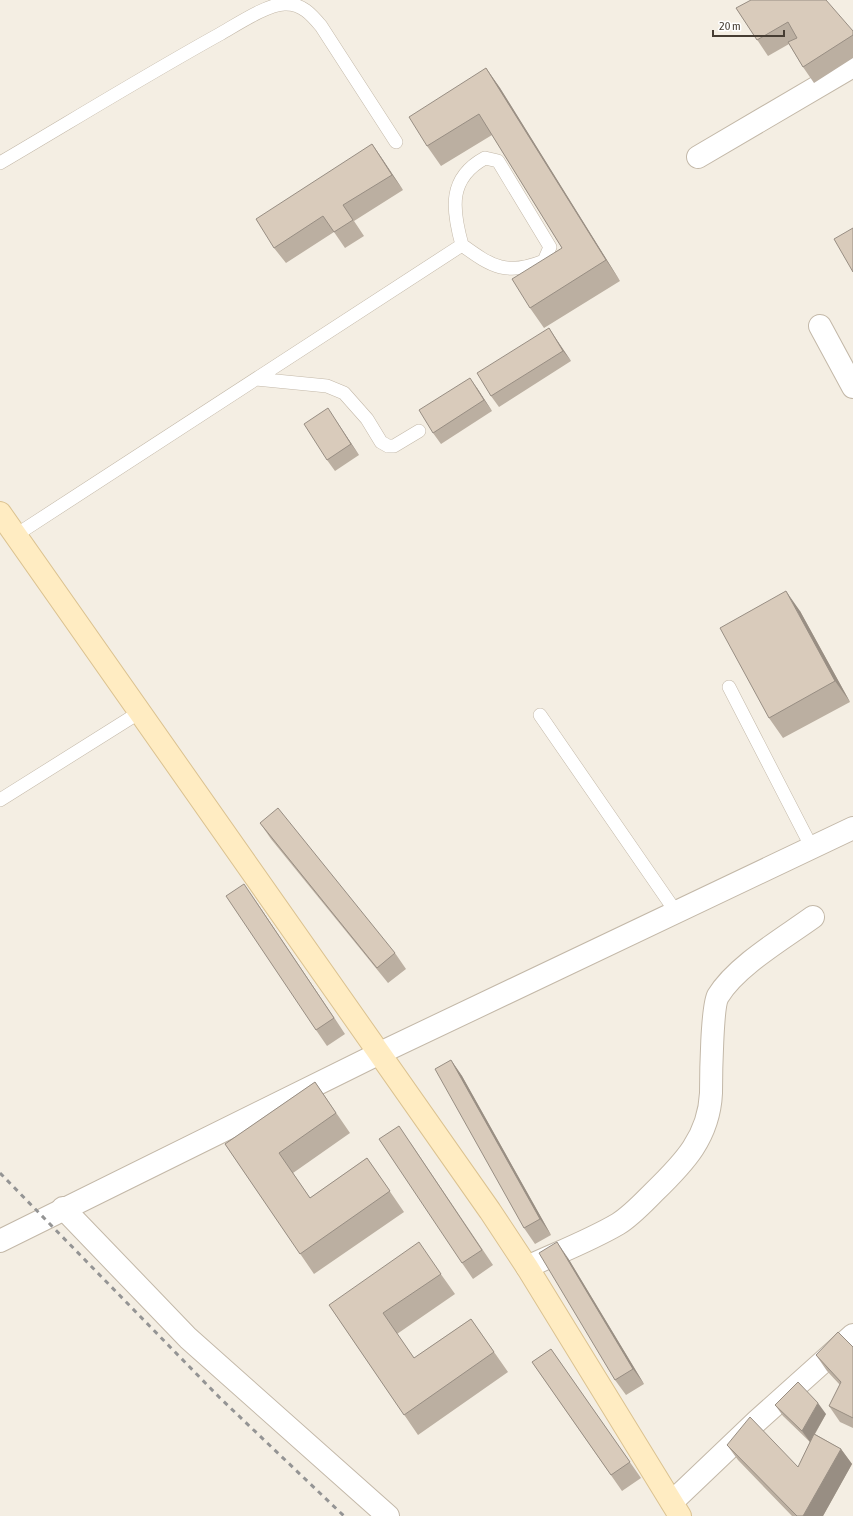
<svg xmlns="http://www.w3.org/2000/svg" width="853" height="1516" font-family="'Asap Condensed',sans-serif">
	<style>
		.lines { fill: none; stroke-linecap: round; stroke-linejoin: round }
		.service-casing { stroke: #c3b8a8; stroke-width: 14 }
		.minor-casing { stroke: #c3b8a8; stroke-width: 24 }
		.tertiary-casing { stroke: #c3b8a8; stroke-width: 24 }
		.secondary-casing { stroke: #dbc290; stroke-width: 24 }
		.service { stroke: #fff; stroke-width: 13 }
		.minor { stroke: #fff; stroke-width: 22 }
		.tertiary { stroke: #fff; stroke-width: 22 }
		.secondary { stroke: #ffecc2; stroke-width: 22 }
		.rail { stroke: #949494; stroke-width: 3; stroke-dasharray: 5 5; stroke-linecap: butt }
		.wall { fill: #bbafa1 }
		.shaded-wall { fill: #988e83 }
		.building { fill: #d9cbbb; stroke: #988e83 }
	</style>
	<rect width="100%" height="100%" fill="#f4eee3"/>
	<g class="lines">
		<g class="service-casing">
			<path id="service" d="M 0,163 C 73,120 146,75 220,34 C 236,25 269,3 286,4 C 302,4 311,14 321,26 L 396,142
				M 256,379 L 327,386 L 344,393 L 367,419 L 381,442 L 388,446 L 394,446 L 419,431
				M 16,535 L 462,245 C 452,209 448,178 485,158 L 498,161 L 550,247 L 544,261 C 507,276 492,267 462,245
				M 729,687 L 812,848
				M 540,715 L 676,912
				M 0,800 L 140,712"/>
		</g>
		<g class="minor-casing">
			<path id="minor" d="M 698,157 L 853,66
				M 820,326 L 853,387
				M 63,1208 L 188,1338 L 388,1516
				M 527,1267 C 557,1253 589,1241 618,1224 C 631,1216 643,1203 654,1192 C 684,1163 709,1137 711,1093 C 711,1076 712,1006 718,996 C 736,966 784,938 813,917
				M 672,1502 L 757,1421 L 853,1335"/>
		</g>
		<g class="tertiary-casing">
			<path id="tertiary" d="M 0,1241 L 380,1053 L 853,828"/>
		</g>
		<g class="secondary-casing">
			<path id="secondary" d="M 0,513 L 490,1211 L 527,1267 L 680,1516"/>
		</g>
		<use href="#service" class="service"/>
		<use href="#minor" class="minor"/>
		<use href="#tertiary" class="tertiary"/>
		<use href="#secondary" class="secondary"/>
		<path class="rail" d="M 0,1173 L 220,1398 L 344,1516"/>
	</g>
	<path class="wall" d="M 736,8 L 853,31 L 853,58 L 814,83 L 803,67 L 789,44 L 768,56 Z
		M 486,68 L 500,88 L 620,281 L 544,328 L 530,308 L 562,248 L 492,135 L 441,166 L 427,146 Z
		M 372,144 L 383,160 L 403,190 L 354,221 L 364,236 L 345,248 L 334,232 L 286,263 L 274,248 Z
		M 549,328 L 571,361 L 499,407 L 491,396 Z
		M 477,388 L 492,411 L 441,444 L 433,433 Z
		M 335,419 L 359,455 L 335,471 L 327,460 Z
		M 800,611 L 850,702 L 783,738 L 769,718 Z
		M 260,823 L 395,953 L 406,969 L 388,983 L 271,839 Z
		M 255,900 L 345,1034 L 327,1046 L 316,1030 Z
		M 451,1060 L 462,1076 L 551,1235 L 535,1244 L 524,1228 Z
		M 315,1082 L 350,1133 L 293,1173 L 310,1198 L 367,1158 L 404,1212 L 314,1274 L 225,1144 Z
		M 410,1142 L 493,1265 L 473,1279 L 462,1263 Z
		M 568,1258 L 644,1384 L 626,1395 L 615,1380 Z
		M 433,1263 L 455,1294 L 397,1334 L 414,1358 L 471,1319 L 508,1372 L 418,1435 L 329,1305 Z
		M 853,1347 L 853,1428 L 840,1422 L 829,1406 L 840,1385 L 827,1371 L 816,1355 Z
		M 551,1349 L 641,1478 L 622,1491 L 532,1362 Z
		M 775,1405 L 826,1414 L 815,1434 L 841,1449 L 852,1464 L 823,1516 L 792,1516 L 738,1460 L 727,1445 L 798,1467 L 810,1442 L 783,1416 Z"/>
	<path class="shaded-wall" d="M 486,68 L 500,88 L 620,281 L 606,260 Z
		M 372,144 L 383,160 L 403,190 L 392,175 Z
		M 549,328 L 556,339 L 571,361 L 563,351 Z
		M 470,378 L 477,388 L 492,411 L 484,400 Z
		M 328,408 L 335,419 L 359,455 L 351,444 Z
		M 786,591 L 800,611 L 850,702 L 835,681 Z
		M 244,884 L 255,900 L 345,1034 L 334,1018 Z
		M 451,1060 L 462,1076 L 551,1235 L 540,1219 Z
		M 557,1242 L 568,1258 L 644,1384 L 633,1369 Z
		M 818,1403 L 826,1414 L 810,1442 L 802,1431 Z
		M 841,1449 L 852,1464 L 823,1516 L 803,1516 Z"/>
	<path class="building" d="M 751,0 L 826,0 L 853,31 L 853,35 L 803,67 L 788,42 L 797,38 L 788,22 L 757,40 L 736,8 Z
		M 486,68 L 606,260 L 530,308 L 512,279 L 562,248 L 479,114 L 427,146 L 409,117 Z
		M 372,144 L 392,175 L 343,205 L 353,220 L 334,232 L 323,216 L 274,248 L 256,219 Z
		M 853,228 L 853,272 L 834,239 Z
		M 549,328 L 563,351 L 491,396 L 477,373 Z
		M 470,378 L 484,400 L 433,433 L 419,410 Z
		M 328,408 L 351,444 L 327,460 L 304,424 Z
		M 786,591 L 835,681 L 769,718 L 720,628 Z
		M 278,808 L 395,953 L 377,968 L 260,823 Z
		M 244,884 L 334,1018 L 316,1030 L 226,896 Z
		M 451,1060 L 540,1219 L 524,1228 L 435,1069 Z
		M 315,1082 L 336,1113 L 279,1153 L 310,1198 L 367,1158 L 390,1191 L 300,1254 L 225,1144 Z
		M 399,1126 L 482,1250 L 462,1263 L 379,1139 Z
		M 419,1242 L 441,1274 L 383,1313 L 414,1358 L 471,1319 L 494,1352 L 404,1415 L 329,1305 Z
		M 557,1242 L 633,1369 L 615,1380 L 539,1253 Z
		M 838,1332 L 853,1347 L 853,1418 L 829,1406 L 841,1382 L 816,1355 Z
		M 551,1349 L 630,1462 L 611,1475 L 532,1362 Z
		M 798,1382 L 818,1403 L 802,1431 L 775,1405 Z
		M 750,1417 L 798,1467 L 814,1434 L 841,1449 L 803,1516 L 797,1516 L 727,1445 Z"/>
	<path d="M713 30v6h71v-6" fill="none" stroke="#463d33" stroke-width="2"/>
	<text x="719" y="30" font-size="12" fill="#463d33" stroke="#ffffff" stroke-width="3" paint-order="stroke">20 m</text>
</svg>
